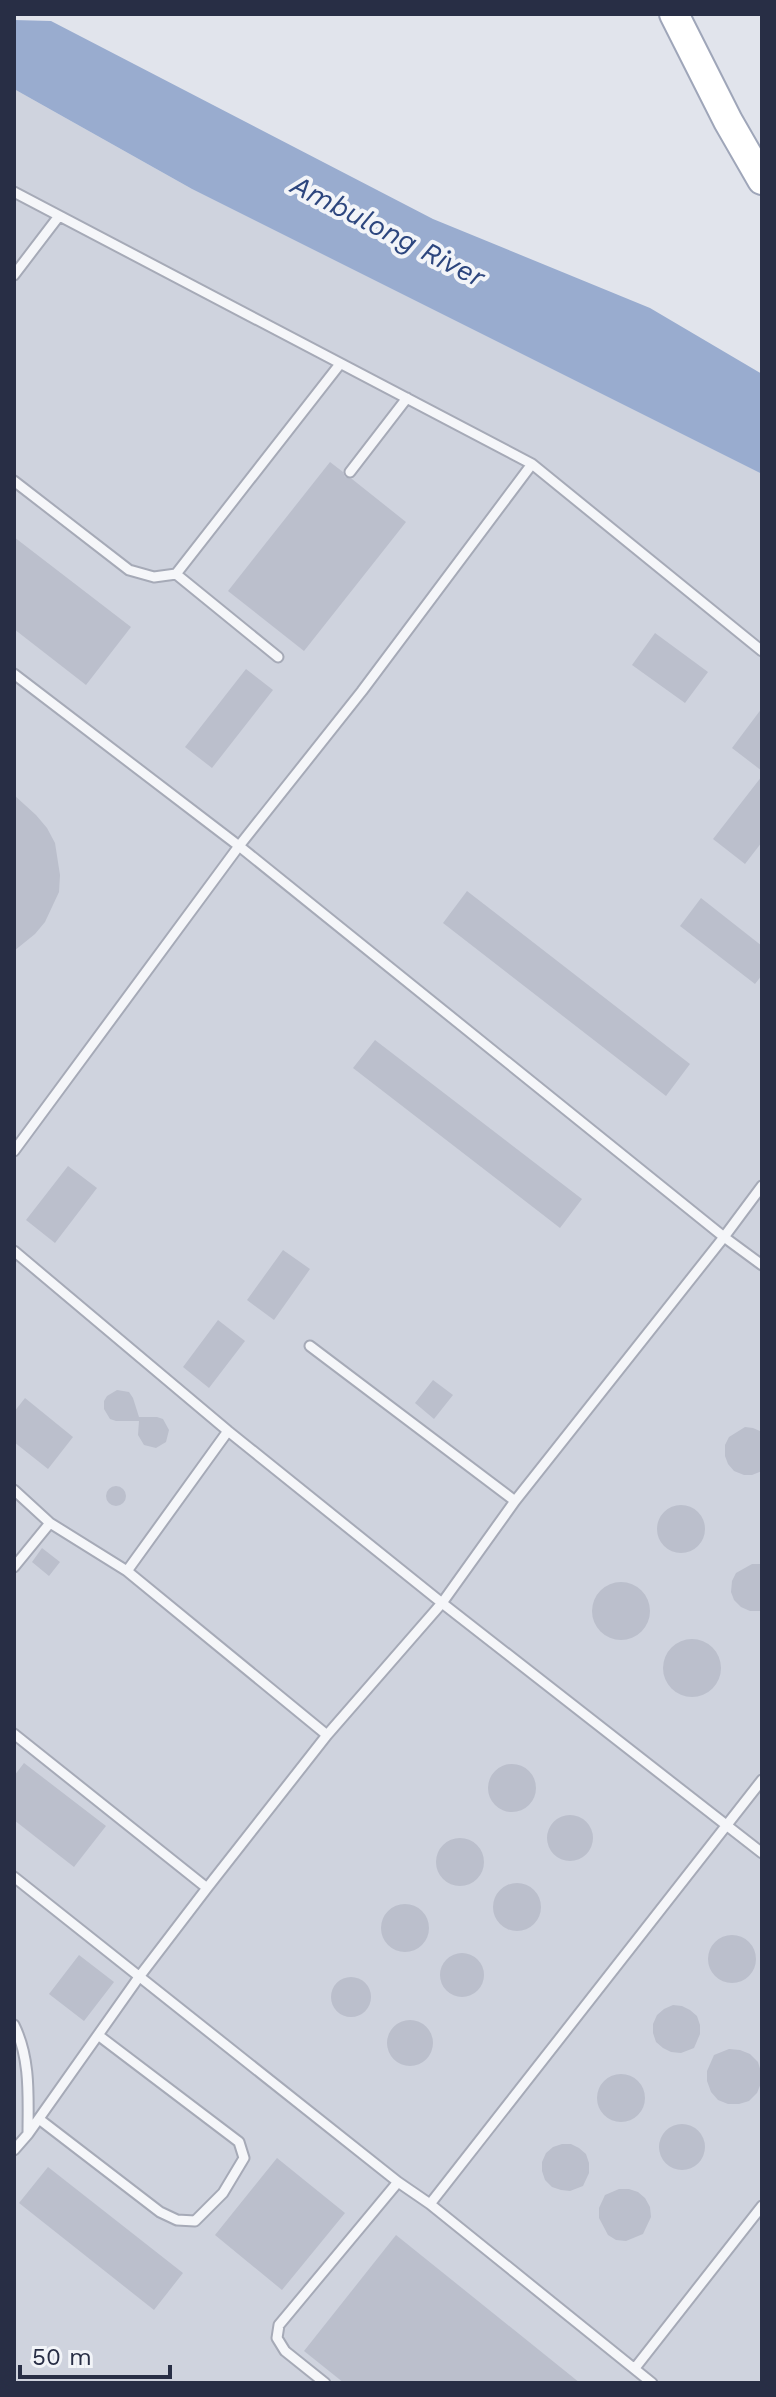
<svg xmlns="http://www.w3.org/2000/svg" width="776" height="2397" font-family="'Work Sans',sans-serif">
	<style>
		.built { fill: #cfd3de }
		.water { fill: #99accf }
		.building { fill: #bbbfcc }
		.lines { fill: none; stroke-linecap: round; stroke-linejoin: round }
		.service-casing { stroke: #a6aab7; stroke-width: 13 }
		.primary-casing { stroke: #9fa6b9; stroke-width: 32 }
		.service { stroke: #f5f6f9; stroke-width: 9 }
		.primary { stroke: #fff; stroke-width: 28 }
		.labels { text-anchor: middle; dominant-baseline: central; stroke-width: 8; stroke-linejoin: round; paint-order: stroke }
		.water-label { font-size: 28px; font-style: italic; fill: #2d467e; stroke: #f2f4f8 }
	</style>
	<rect width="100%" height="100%" fill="#e1e4ec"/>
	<path class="built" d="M 14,89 L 192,189 L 762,474 L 762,2383 L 14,2383 Z"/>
	<path class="water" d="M 14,20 L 51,21 L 433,219 L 650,308 L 762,374 L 762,474 L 192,189 L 14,89 Z"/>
	<path class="building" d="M 330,462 L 343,472 L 345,477 L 352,479 L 406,522 L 304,651 L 228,591 Z
		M 14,537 L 131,627 L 86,685 L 14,629 Z
		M 655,633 L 708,672 L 685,703 L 632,665 Z
		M 246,669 L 273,690 L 212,768 L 185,747 Z
		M 762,708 L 762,771 L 732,748 Z
		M 762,776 L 762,842 L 745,864 L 713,839 Z
		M 14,795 L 36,815 L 47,828 L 55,843 L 60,875 L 59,892 L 45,922 L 35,934 L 14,951 Z
		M 467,891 L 690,1064 L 666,1096 L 443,923 Z
		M 701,898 L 762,946 L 762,975 L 755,984 L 680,926 Z
		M 375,1040 L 582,1199 L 560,1228 L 353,1068 Z
		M 68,1166 L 97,1188 L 55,1243 L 26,1220 Z
		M 283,1250 L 310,1269 L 274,1320 L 247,1300 Z
		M 218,1320 L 245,1341 L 209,1388 L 183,1367 Z
		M 433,1380 L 453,1395 L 434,1419 L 415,1403 Z
		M 117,1390 L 129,1392 L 133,1398 L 139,1417 L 157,1417 L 163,1419 L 169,1430 L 166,1442 L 156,1448 L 144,1445 L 138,1435 L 139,1421 L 116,1421 L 110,1419 L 104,1409 L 104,1401 L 107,1396 Z
		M 25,1398 L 73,1437 L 48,1469 L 14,1442 L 14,1412 Z
		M 745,1427 L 753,1428 L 762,1432 L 762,1471 L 752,1475 L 744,1475 L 734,1471 L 728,1464 L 725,1456 L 725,1445 L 729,1437 Z
		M106 1496a10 10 0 1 1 20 0a10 10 0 1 1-20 0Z
		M657 1529a24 24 0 1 1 48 0a24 24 0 1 1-48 0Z
		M 42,1548 L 60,1562 L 49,1576 L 32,1562 Z
		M 752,1564 L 762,1564 L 762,1611 L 750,1611 L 741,1607 L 734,1600 L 731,1592 L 732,1581 L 736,1573 Z
		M592 1611a29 29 0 1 1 58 0a29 29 0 1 1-58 0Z
		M663 1668a29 29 0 1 1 58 0a29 29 0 1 1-58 0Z
		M 24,1763 L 106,1826 L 74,1867 L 14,1820 L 14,1776 Z
		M488 1788a24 24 0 1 1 48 0a24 24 0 1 1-48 0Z
		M547 1838a23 23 0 1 1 46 0a23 23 0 1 1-46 0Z
		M436 1862a24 24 0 1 1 48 0a24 24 0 1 1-48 0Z
		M493 1907a24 24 0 1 1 48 0a24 24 0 1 1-48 0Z
		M381 1928a24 24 0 1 1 48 0a24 24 0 1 1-48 0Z
		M708 1959a24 24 0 1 1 48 0a24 24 0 1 1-48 0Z
		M440 1975a22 22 0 1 1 44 0a22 22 0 1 1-44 0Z
		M 79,1955 L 114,1982 L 84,2021 L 49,1994 Z
		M331 1997a20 20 0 1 1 40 0a20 20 0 1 1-40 0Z
		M 673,2005 L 682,2006 L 690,2010 L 697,2016 L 700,2025 L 700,2034 L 694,2048 L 681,2053 L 671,2052 L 663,2048 L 656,2042 L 653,2033 L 653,2024 L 657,2015 L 664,2009 Z
		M387 2043a23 23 0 1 1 46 0a23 23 0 1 1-46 0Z
		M 729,2049 L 740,2050 L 750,2054 L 758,2062 L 761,2072 L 761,2083 L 757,2093 L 749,2101 L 739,2104 L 728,2104 L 718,2100 L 711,2092 L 707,2081 L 707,2071 L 714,2055 Z
		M597 2098a24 24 0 1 1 48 0a24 24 0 1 1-48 0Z
		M659 2147a23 23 0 1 1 46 0a23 23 0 1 1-46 0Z
		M 562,2144 L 571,2144 L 579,2148 L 586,2154 L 589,2163 L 589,2173 L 583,2186 L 570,2191 L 561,2190 L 552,2187 L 545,2180 L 542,2171 L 542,2162 L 546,2153 L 553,2147 Z
		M 277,2158 L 345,2213 L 282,2290 L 215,2235 Z
		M 48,2167 L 183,2273 L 154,2310 L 19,2203 Z
		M 619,2189 L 629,2189 L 638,2192 L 645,2198 L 650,2207 L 651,2217 L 643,2234 L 626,2241 L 616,2240 L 608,2235 L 599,2218 L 599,2208 L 605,2195 Z
		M 396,2235 L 580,2383 L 344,2383 L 304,2351 Z"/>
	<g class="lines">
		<g class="service-casing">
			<path id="service" d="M 14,192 L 532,464
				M 14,275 L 59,216
				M 350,472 L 407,398
				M 14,481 L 129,570 L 154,577 L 176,574 L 340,364
				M 176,574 L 278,657
				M 14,674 L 239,846 L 724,1237 L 762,1265
				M 14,1151 L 239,846 L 362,691 L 532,464 L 762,651
				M 14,1251 L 228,1431 L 442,1603 L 762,1853
				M 310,1346 L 515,1501
				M 14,1490 L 50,1523 L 127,1571 L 327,1735
				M 14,1567 L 50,1523
				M 127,1571 L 228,1431
				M 14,1734 L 207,1888
				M 14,1877 L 398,2182 L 430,2204 L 652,2383
				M 14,2025 C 31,2059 28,2098 28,2134
				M 39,2119 L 160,2212 L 177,2220 L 195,2221 L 223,2193 L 244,2158 L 239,2142 L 98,2035
				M 14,2150 L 28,2134 L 139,1977 L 207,1888 L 327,1735 L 442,1603 L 515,1501 L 724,1237 L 762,1186
				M 430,2204 L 762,1780
				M 635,2368 L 762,2206
				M 325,2383 L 285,2351 L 277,2338 L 279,2325 L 398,2182"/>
		</g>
		<g class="primary-casing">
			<path id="primary" d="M 674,14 L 728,121 L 762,180"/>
		</g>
		<use href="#service" class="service"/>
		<use href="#primary" class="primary"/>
	</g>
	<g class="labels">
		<g class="water-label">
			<text transform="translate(388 231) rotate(27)">Ambulong River</text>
		</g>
	</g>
	<rect width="776" height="2397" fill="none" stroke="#282e45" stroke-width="32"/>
	<path d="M20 2365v12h150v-12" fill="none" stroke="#282e45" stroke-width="4"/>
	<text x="32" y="2365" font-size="24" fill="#282e45" stroke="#f2f4f8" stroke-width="6" paint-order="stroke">50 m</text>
</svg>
